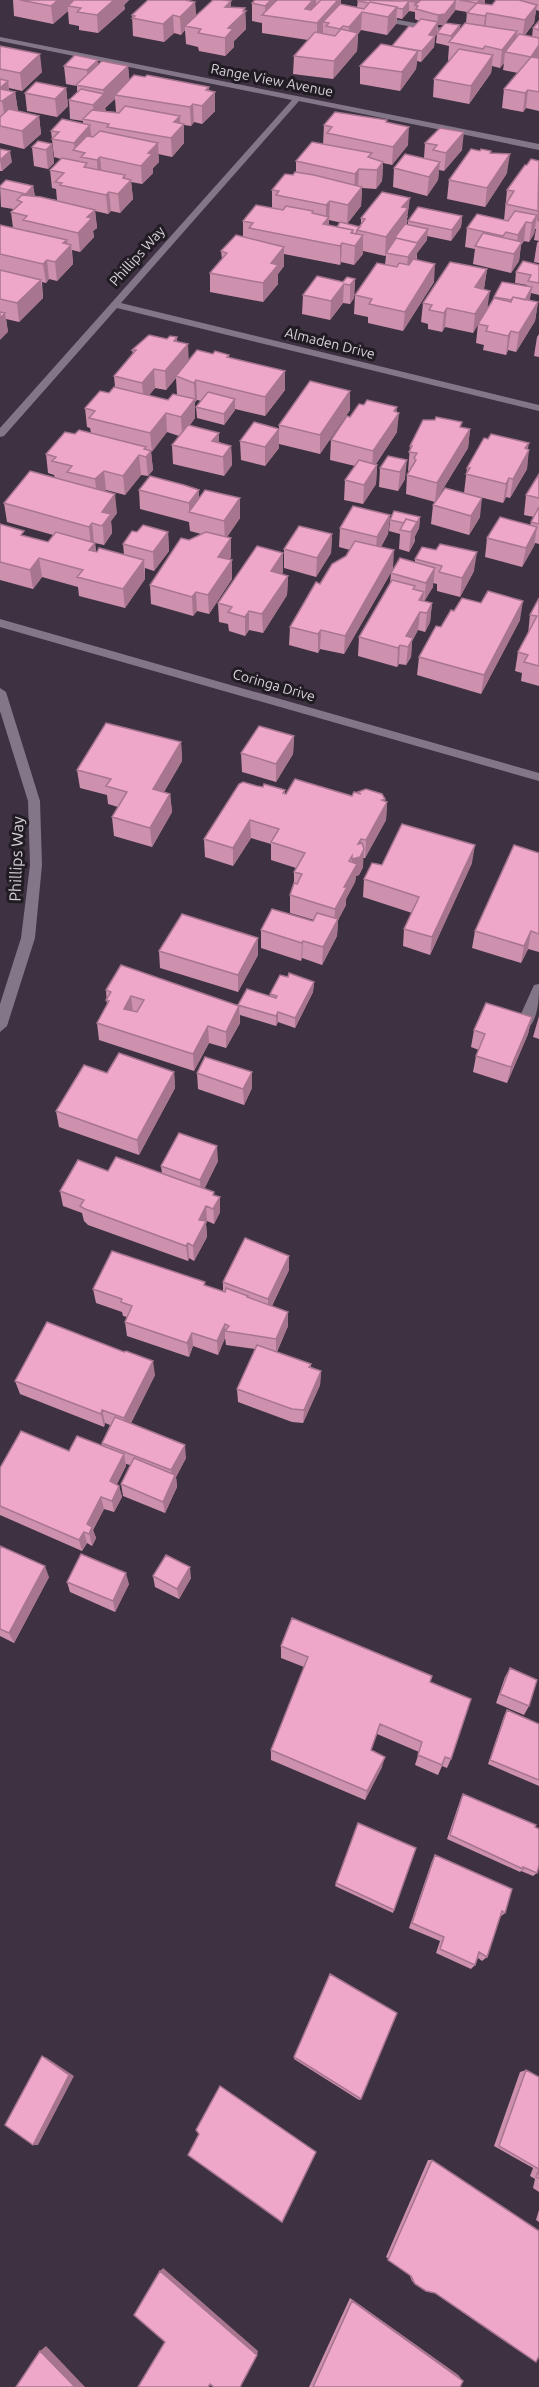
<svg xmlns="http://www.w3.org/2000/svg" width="539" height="2387" font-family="Ubuntu,sans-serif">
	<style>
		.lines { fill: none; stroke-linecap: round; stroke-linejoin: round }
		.minor { fill: #847689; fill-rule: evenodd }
		.wall { fill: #cd90ad; fill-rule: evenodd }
		.shaded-wall { fill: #a7758d }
		.building { fill: #eea7c9; stroke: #a7758d; stroke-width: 1.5; fill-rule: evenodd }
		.labels { text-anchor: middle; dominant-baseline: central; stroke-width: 6; stroke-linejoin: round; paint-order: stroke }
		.far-street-label { font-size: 14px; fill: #d8d0db; stroke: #211b23 }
		.street-label { font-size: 16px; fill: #d8d0db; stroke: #211b23 }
	</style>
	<rect width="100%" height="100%" fill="#3d3142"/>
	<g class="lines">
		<path class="minor" d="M 377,16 L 459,31 L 463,33 L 459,35 L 374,20 L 373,18 Z
			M 0,37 L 539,144 L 539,150 L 299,101 L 121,303 L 539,405 L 539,411 L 117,308 L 4,436 L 0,437 L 0,428 L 292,100 L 0,41 Z
			M 0,619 L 539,773 L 539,781 L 0,627 Z
			M 0,688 L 6,692 L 40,801 L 42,865 L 35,938 L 7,1026 L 0,1032 L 0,1004 L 21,938 L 30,865 L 28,801 L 0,711 Z
			M 539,984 C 539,997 539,1025 523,1031 L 518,1029 L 516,1025 L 534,985 Z"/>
	</g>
	<path class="wall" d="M 13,0 L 129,0 L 124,5 L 125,9 L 98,33 L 79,30 L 79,26 L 69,24 L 68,11 L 53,24 L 14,16 Z
		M 277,0 L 341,0 L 341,4 L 357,7 L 358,0 L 485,0 L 484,4 L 492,5 L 496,0 L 539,0 L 539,11 L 536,10 L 534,23 L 525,35 L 532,37 L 533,28 L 539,21 L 539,111 L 526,108 L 523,112 L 502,108 L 504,89 L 518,73 L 503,70 L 504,63 L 500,68 L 492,66 L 491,73 L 469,104 L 433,97 L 434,79 L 449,61 L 448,60 L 449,46 L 436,43 L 437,34 L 435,36 L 434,47 L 421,62 L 417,61 L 416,69 L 400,91 L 360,84 L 360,66 L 392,46 L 413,27 L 419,21 L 415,19 L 415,12 L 409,11 L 402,19 L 397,18 L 396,24 L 387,35 L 361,30 L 358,34 L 357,51 L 333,79 L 293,74 L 294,56 L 308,40 L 262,33 L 262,23 L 252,21 L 252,3 L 275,1 ZM 455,10 L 467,12 L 466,23 L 459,30 L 460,25 L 445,23 ZM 438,25 L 444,25 L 438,32 Z
		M 195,2 L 196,16 L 231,7 L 245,11 L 246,29 L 234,41 L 234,47 L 225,56 L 199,51 L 198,47 L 186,44 L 185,30 L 181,35 L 174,33 L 164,42 L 133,36 L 132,15 Z
		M 0,46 L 42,72 L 22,91 L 9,88 L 9,91 L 15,92 L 18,111 L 39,116 L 41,134 L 24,149 L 0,143 Z
		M 98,60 L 98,64 L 128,66 L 129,79 L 209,91 L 215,111 L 202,124 L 194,122 L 191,126 L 184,125 L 184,143 L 172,157 L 158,154 L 159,162 L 153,168 L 153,173 L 142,184 L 131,182 L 133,199 L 120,213 L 111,211 L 108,214 L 95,211 L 97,228 L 93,231 L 94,237 L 80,252 L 72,250 L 73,264 L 57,281 L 49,279 L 46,283 L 42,282 L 43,298 L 19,322 L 6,319 L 8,332 L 0,318 L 0,225 L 13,228 L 11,212 L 13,209 L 1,207 L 0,186 L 33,186 L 35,196 L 57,200 L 56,189 L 52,188 L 50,170 L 61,159 L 54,157 L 51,131 L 83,123 L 83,121 L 70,119 L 69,100 L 77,92 L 77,86 L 66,84 L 64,66 ZM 115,99 L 116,112 L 106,111 L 105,108 Z
		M 66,88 L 68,106 L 57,117 L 27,111 L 25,93 Z
		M 387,122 L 408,145 L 392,165 L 383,163 L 382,181 L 376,189 L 362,188 L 361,206 L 347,224 L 329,220 L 329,225 L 337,227 L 360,227 L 361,225 L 361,218 L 408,216 L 407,218 L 407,224 L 408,224 L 408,221 L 462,216 L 461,227 L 451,241 L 427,236 L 427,240 L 417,253 L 417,259 L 434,282 L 403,331 L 368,323 L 368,317 L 354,314 L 355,295 L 385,265 L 386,255 L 385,256 L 363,251 L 363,254 L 354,265 L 341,262 L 340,265 L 284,254 L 284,266 L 278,274 L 278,284 L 263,302 L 210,292 L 210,273 L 222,259 L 221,251 L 243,237 L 243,221 L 272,208 L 272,190 L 293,175 L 296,172 L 296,161 L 323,144 L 324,125 Z
		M 425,143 L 462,150 L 444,171 L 439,170 L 438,180 L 427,196 L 393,187 L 394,168 L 424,158 Z
		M 52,144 L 54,163 L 48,169 L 34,166 L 32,147 Z
		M 0,149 L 12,162 L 2,171 L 0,171 Z
		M 480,151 L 491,151 L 491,153 L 507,173 L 485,207 L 447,199 L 449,180 Z
		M 539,161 L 539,263 L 534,262 L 537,243 L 539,241 L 534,240 L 536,229 L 535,229 L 534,234 L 529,242 L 524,241 L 521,245 L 519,261 L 511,273 L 473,264 L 475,249 L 465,247 L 467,228 L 504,220 L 507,190 L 527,165 Z
		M 539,265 L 539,295 L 531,293 L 529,300 L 538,302 L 535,321 L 516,352 L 508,350 L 506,355 L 483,350 L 484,345 L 476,343 L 478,324 L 473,333 L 445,327 L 442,332 L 428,329 L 428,324 L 421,322 L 423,303 L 487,269 L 484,289 L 488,309 L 494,299 L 494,297 L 527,286 L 527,285 L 515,283 L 516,272 Z
		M 355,279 L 354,298 L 350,304 L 343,303 L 330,320 L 302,314 L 303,295 Z
		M 539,334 L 539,357 L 534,356 L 537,337 Z
		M 177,337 L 177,341 L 188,360 L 213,354 L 229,355 L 229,358 L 285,371 L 285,390 L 265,416 L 235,409 L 235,410 L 224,425 L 197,418 L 196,407 L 202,401 L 197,400 L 195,402 L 195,418 L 190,425 L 219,433 L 219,442 L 231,446 L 232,465 L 224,476 L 173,464 L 172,445 L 179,436 L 167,432 L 151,452 L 153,470 L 148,476 L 141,475 L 125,495 L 106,490 L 105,491 L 117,513 L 111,521 L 112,533 L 104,545 L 95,543 L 96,551 L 124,555 L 123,544 L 137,532 L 168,532 L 169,551 L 154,571 L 145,568 L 145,579 L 125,608 L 79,596 L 78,587 L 42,577 L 33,589 L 0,580 L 0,524 L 25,536 L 48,542 L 53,535 L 7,522 L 4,503 L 55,478 L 54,475 L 48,473 L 46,454 L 75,434 L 91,433 L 90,428 L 87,427 L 85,408 L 109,393 L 115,387 L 114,376 L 133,354 L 132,350 ZM 176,378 L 177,395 L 168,400 L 149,395 L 155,388 L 166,390 Z
		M 350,391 L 350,410 L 320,454 L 279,444 L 279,425 Z
		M 397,412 L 397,432 L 376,464 L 377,465 L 376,484 L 363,504 L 344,500 L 345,480 L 355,466 L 330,460 L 331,440 L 350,417 Z
		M 461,427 L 470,429 L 468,448 L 435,502 L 406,494 L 407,475 L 410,471 L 408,471 L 410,446 Z
		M 279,429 L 279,448 L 265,466 L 241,460 L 240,441 Z
		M 528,449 L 527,469 L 510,498 L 506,497 L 503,503 L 464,493 L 467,468 Z
		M 388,456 L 405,479 L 398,491 L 379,487 L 380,468 Z
		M 539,474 L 539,544 L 535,543 L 534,546 L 522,567 L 485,557 L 487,538 L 530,525 L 534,517 L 524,515 L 526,495 Z
		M 139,490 L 199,490 L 199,498 L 240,498 L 240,518 L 227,537 L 231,557 L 230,559 L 232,560 L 232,579 L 209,614 L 197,611 L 193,616 L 151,604 L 150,585 L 189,540 L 201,534 L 190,531 L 189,522 L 140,509 Z
		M 433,505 L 480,517 L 469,535 L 431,524 Z
		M 390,515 L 388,534 L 381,547 L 393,569 L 344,654 L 320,649 L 318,653 L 289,645 L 290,627 L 320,584 L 346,556 L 350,550 L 339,547 L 340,528 Z
		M 420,517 L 419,528 L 415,536 L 415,541 L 409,552 L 399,549 L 400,534 L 389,531 L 390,520 Z
		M 332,534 L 331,553 L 316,577 L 284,568 L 284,549 Z
		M 283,553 L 283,572 L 282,574 L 288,576 L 287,595 L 263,633 L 249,630 L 245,636 L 229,631 L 228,624 L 219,622 L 218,603 Z
		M 415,559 L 474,571 L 460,597 L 437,591 L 437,584 L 433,583 L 433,587 L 424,601 L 432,603 L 430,622 L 425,632 L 418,630 L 412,641 L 411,657 L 406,665 L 399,664 L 397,667 L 358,656 L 359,637 L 390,583 L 391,573 L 415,562 Z
		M 539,598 L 539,686 L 521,681 L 522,673 L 515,671 L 518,652 L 528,634 L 530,615 Z
		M 454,611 L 520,620 L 481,694 L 417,675 L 419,657 L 441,627 Z
		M 294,736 L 293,754 L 276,782 L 242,772 L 241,753 Z
		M 181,742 L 182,761 L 164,792 L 170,794 L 172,812 L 152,847 L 114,836 L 112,817 L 118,807 L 108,804 L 107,795 L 80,788 L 77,770 Z
		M 257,786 L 285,790 L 285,793 L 352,796 L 358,793 L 358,792 L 387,802 L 386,820 L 365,858 L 363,858 L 363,867 L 359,875 L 356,876 L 355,882 L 346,899 L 346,905 L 338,920 L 337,936 L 322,965 L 302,958 L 301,961 L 261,948 L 261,930 L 313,921 L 314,920 L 290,913 L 290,895 L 294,884 L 294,872 L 296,868 L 271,860 L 271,844 L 251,838 L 233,866 L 205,857 L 204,839 Z
		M 539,853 L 539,952 L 528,949 L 521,963 L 472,948 L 475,931 Z
		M 472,863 L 430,955 L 403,946 L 404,929 L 412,913 L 363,897 L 364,879 L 382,865 Z
		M 159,951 L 258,955 L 238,992 L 160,968 Z
		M 288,977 L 314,982 L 313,992 L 295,1028 L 278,1022 L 276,1026 L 240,1015 L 240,1023 L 226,1048 L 209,1043 L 194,1071 L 99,1040 L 97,1023 L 107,1006 L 106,990 L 238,1006 L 238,1005 L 270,996 L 270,994 Z
		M 539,1016 L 539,1039 L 533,1037 Z
		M 532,1017 L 528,1034 L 507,1083 L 473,1072 L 476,1056 L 479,1050 L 471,1047 L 474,1030 Z
		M 174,1072 L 175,1088 L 139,1155 L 59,1127 L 56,1111 Z
		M 252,1072 L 252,1088 L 244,1105 L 198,1089 L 197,1073 Z
		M 218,1161 L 204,1189 L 214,1195 L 220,1197 L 220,1212 L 214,1224 L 207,1221 L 206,1224 L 207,1237 L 194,1261 L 189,1258 L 188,1261 L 88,1225 L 84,1221 L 82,1213 L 63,1206 L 60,1191 L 108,1171 L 162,1174 L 161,1166 Z
		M 289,1270 L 272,1306 L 288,1312 L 288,1326 L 277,1352 L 311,1364 L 311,1367 L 321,1371 L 320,1385 L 303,1423 L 292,1422 L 238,1402 L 237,1389 L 255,1349 L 226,1345 L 225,1338 L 218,1355 L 193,1346 L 189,1357 L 127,1336 L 125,1322 L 127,1317 L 123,1316 L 122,1312 L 96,1303 L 93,1289 L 205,1282 L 205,1285 L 223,1292 L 223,1282 Z
		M 155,1375 L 131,1423 L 186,1458 L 176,1477 L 177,1487 L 165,1513 L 123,1496 L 121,1484 L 130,1465 L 126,1464 L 126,1466 L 117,1484 L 119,1486 L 122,1497 L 114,1512 L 104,1509 L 93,1530 L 96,1538 L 92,1546 L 87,1543 L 82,1551 L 0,1515 L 0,1468 L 69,1451 L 102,1446 L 102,1443 L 110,1425 L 105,1423 L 104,1427 L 20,1394 L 15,1381 Z
		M 0,1546 L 49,1577 L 14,1643 L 0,1636 Z
		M 153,1576 L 191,1578 L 179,1599 L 155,1587 Z
		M 67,1582 L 129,1584 L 115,1612 L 70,1592 Z
		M 281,1646 L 430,1682 L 451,1759 L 447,1768 L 442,1766 L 438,1775 L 415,1765 L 419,1752 L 377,1734 L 371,1750 L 382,1767 L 365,1800 L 271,1760 L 271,1750 L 304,1667 L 281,1658 Z
		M 510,1668 L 529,1706 L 524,1715 L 496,1703 L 505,1677 Z
		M 507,1710 L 539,1724 L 539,1786 L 488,1764 L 504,1716 Z
		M 463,1794 L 535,1827 L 537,1873 L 533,1876 L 521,1871 L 520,1872 L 447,1839 L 461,1798 Z
		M 435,1855 L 505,1913 L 500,1917 L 487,1957 L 482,1961 L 478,1958 L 475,1965 L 471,1969 L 436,1953 L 440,1941 L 409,1928 L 432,1861 Z
		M 336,1883 L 394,1910 L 393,1913 L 335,1886 Z
		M 294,2057 L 361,2099 L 359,2100 L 294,2059 Z
		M 526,2070 L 539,2077 L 539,2192 L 533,2188 L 535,2179 L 530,2176 L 533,2168 L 494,2146 L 520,2072 Z
		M 428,2160 L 432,2160 L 435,2293 L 415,2284 L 412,2281 L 409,2274 L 386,2257 Z
		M 539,2210 L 539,2222 L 536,2220 Z
		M 350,2298 L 458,2375 L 463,2381 L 460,2387 L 309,2387 Z"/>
	<path class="shaded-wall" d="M 58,0 L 80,0 L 68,6 L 68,11 L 53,24 L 51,6 Z
		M 114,0 L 129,0 L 124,5 L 125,9 L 98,33 L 97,15 Z
		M 271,0 L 275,0 L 275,13 L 265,15 L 265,6 Z
		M 312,0 L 316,0 L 316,12 L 305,9 Z
		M 335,0 L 341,0 L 340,15 L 323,22 L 323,35 L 317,41 L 317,23 Z
		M 417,0 L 425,0 L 418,6 L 415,5 L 414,12 L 415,2 Z
		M 456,0 L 455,11 L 444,25 L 438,25 L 437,33 L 435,36 L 434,47 L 421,62 L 422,51 L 429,35 L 437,24 L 438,15 Z
		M 480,0 L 485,0 L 485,3 L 476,14 L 477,3 Z
		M 231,1 L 231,19 L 225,7 Z
		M 409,1 L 409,11 L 402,19 L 403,9 Z
		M 195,2 L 196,20 L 185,26 L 185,30 L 181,35 L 180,17 Z
		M 537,5 L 534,23 L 522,38 L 525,20 Z
		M 397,7 L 396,24 L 387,35 L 388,17 Z
		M 245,8 L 246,29 L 234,41 L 234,47 L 225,56 L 225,38 L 228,28 Z
		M 362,12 L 361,30 L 358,34 L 357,51 L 333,79 L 334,61 L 349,44 L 349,27 Z
		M 487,13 L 485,31 L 483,34 L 485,16 Z
		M 173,15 L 174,33 L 164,42 L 163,24 Z
		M 460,25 L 459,36 L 451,42 L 451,36 Z
		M 517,31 L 515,49 L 505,52 L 504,63 L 500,68 L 502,50 Z
		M 539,45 L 539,60 L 531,57 Z
		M 418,51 L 416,69 L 400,91 L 402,72 Z
		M 40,54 L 42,72 L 22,91 L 20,73 Z
		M 493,55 L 491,73 L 469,104 L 471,86 Z
		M 98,60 L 100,78 L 88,87 L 87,70 Z
		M 128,66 L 130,84 L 115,95 L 115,99 L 105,108 L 106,112 L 94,121 L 93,105 L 104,94 L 103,90 Z
		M 8,81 L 10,96 L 15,92 L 18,111 L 5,120 L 2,101 L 0,96 L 0,88 Z
		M 209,87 L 210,98 L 215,92 L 215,111 L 202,124 L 202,106 L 206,90 Z
		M 66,88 L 68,106 L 57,117 L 55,99 Z
		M 528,90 L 526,108 L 523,112 L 525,93 Z
		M 193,104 L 194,122 L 191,126 L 190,107 Z
		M 39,116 L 41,134 L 24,149 L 22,131 Z
		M 180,116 L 180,128 L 184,124 L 184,143 L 172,157 L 171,138 L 174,122 Z
		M 90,125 L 92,143 L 75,151 L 74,143 Z
		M 409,127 L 408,145 L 392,165 L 393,147 Z
		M 464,132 L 462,150 L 444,171 L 446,153 Z
		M 158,143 L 159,162 L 153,168 L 153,173 L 142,184 L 141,166 L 148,153 Z
		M 52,144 L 54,163 L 48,169 L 46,150 Z
		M 10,151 L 12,162 L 2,171 L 0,160 Z
		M 510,154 L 507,173 L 485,207 L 487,188 Z
		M 100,157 L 102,176 L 98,179 L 97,160 Z
		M 383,162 L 382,181 L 376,189 L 377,170 Z
		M 440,162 L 438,180 L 427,196 L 429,177 Z
		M 359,169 L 358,187 L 354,193 L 355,174 Z
		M 125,175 L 126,186 L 131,180 L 133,199 L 120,213 L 118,194 L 123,178 Z
		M 33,186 L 36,205 L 28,213 L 26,194 Z
		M 362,187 L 361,206 L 347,224 L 348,205 Z
		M 109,192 L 111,211 L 108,214 L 106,195 Z
		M 410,198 L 406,227 L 393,240 L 392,246 L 386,253 L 385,256 L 386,237 L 402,207 Z
		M 330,201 L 328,236 L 323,224 L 326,221 L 326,205 Z
		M 95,210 L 97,228 L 93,231 L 94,237 L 80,252 L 78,233 L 87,217 Z
		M 539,210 L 539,222 L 537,221 L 536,230 L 538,211 Z
		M 537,215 L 534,234 L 529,242 L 532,223 Z
		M 462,216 L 461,227 L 451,241 L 452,230 Z
		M 526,222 L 524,241 L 521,245 L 519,261 L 511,273 L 514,254 L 516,250 L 518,235 Z
		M 428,229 L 427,240 L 417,253 L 416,262 L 406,276 L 408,257 Z
		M 363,235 L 363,254 L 354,265 L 355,246 Z
		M 67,240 L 68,249 L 71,245 L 73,264 L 57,281 L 55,262 L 63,243 Z
		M 342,243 L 341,262 L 340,265 L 340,246 Z
		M 284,247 L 284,266 L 278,274 L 278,284 L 263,302 L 263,283 L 271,263 Z
		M 47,260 L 49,279 L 46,283 L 43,264 Z
		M 435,264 L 434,282 L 403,331 L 405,312 Z
		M 487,269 L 484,288 L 473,306 L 475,287 Z
		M 355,279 L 354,298 L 350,304 L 350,285 Z
		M 41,280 L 43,298 L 19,322 L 17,303 Z
		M 344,284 L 343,303 L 330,320 L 331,301 Z
		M 532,287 L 530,299 L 522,314 L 523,303 Z
		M 490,291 L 487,310 L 473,333 L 475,314 Z
		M 538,302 L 535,321 L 516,352 L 519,333 Z
		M 447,308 L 445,327 L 442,332 L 444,313 Z
		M 5,313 L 8,332 L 0,340 L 0,318 Z
		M 511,331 L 508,350 L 506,355 L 508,336 Z
		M 177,337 L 178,356 L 188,344 L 189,363 L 176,376 L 176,378 L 166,390 L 165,371 L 174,341 Z
		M 154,369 L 155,388 L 144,402 L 142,383 Z
		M 285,371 L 285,390 L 265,416 L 265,397 Z
		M 196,380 L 197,400 L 195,402 L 194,383 Z
		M 350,391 L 350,410 L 320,454 L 320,435 Z
		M 195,399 L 195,418 L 182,436 L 181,417 Z
		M 235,399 L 235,410 L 224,425 L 224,414 Z
		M 397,407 L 396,416 L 399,413 L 397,432 L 372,470 L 373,451 Z
		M 166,413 L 167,432 L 152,452 L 150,433 Z
		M 279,429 L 279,448 L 265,466 L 265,447 Z
		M 470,429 L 468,448 L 435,502 L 437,483 Z
		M 219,433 L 219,452 L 212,441 Z
		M 529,443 L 527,454 L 529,450 L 527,469 L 510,498 L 513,479 L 525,448 Z
		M 231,446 L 232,465 L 224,476 L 223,457 Z
		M 146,447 L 147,457 L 151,451 L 153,470 L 148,476 L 146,457 L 144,449 Z
		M 139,455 L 141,475 L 125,495 L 123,476 Z
		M 407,460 L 405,479 L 398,491 L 400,472 Z
		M 377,465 L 376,484 L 363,504 L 364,485 Z
		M 104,471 L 106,490 L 97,498 L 95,479 Z
		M 509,478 L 506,497 L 503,503 L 506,484 Z
		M 199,490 L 199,509 L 189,512 L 189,503 Z
		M 115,494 L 117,513 L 111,521 L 112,533 L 104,545 L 102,512 Z
		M 240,498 L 240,518 L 225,540 L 224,521 Z
		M 482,498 L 480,517 L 469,535 L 471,516 Z
		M 390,515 L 388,534 L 375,556 L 377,537 Z
		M 420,517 L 419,528 L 415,536 L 415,541 L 409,552 L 411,532 Z
		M 92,523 L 94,542 L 91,547 L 89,527 Z
		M 537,527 L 534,546 L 522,567 L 526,548 Z
		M 168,532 L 169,551 L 154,571 L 153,552 Z
		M 332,534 L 331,553 L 316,577 L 317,558 Z
		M 231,538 L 231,557 L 219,576 L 218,557 Z
		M 95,543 L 97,562 L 89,550 Z
		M 394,550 L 393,569 L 344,654 L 345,636 Z
		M 477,552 L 474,571 L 460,597 L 462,578 Z
		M 283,553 L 283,572 L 271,590 L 271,571 Z
		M 39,558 L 42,577 L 33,589 L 30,570 Z
		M 144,560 L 145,579 L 125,608 L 123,589 Z
		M 232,560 L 232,579 L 209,614 L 208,595 Z
		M 435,568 L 433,587 L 424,602 L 426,583 Z
		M 288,576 L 287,595 L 263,633 L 262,614 Z
		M 196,592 L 197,611 L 193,616 L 192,597 Z
		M 424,592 L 422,611 L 420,612 L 418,630 L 412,641 L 411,657 L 406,665 L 408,647 L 406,636 L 419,600 Z
		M 523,601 L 520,620 L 481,694 L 484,675 Z
		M 432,603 L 430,622 L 425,632 L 427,613 Z
		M 249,611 L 249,630 L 245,636 L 245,617 Z
		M 321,630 L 320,649 L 318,653 L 318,634 Z
		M 400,645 L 399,664 L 397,667 L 398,648 Z
		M 294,736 L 293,754 L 276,782 L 276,764 Z
		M 181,742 L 182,761 L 155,807 L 153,789 Z
		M 170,794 L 172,812 L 152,847 L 150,828 Z
		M 385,799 L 384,808 L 387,802 L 386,820 L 365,858 L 366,840 L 382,800 Z
		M 250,820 L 251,838 L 233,866 L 233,848 Z
		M 361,839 L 359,857 L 364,849 L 363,867 L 359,875 L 356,876 L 355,882 L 346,899 L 346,905 L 338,920 L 337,936 L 322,965 L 323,947 L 334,926 L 335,909 L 344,887 L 351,873 L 352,859 Z
		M 475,845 L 472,863 L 430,955 L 432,937 Z
		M 531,931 L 528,949 L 521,963 L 524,946 Z
		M 258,938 L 258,955 L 238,992 L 238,975 Z
		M 303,941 L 302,958 L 301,961 L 302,943 Z
		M 314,982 L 313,992 L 295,1028 L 295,1018 Z
		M 131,996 L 133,1013 L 124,1009 Z
		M 239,1006 L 240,1023 L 226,1048 L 226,1032 Z
		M 278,1012 L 278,1022 L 276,1026 L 276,1016 Z
		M 532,1017 L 528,1034 L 507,1083 L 511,1067 Z
		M 208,1026 L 209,1043 L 194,1071 L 193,1054 Z
		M 174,1072 L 175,1088 L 139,1155 L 137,1140 Z
		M 252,1072 L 252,1088 L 244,1105 L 243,1089 Z
		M 217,1146 L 218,1161 L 201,1196 L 200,1180 Z
		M 214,1192 L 215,1206 L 220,1197 L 220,1212 L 214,1224 L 213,1195 Z
		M 206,1206 L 207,1221 L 206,1224 L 207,1237 L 194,1261 L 193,1246 L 199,1220 Z
		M 188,1243 L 189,1258 L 188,1261 L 186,1246 Z
		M 289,1256 L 289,1270 L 268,1313 L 268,1299 Z
		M 288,1312 L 288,1326 L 276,1353 L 276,1339 Z
		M 225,1324 L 225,1338 L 218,1355 L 217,1341 Z
		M 192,1333 L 193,1346 L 189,1357 L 187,1343 Z
		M 153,1361 L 155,1375 L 127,1431 L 124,1418 Z
		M 321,1371 L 320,1385 L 303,1423 L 304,1410 Z
		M 102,1410 L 105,1423 L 104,1427 L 101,1414 Z
		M 185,1445 L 186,1458 L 176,1477 L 177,1487 L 165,1513 L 163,1502 L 173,1480 L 171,1470 Z
		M 124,1454 L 126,1466 L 112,1493 L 110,1481 Z
		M 119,1486 L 122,1497 L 114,1512 L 112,1501 Z
		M 101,1497 L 104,1509 L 93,1530 L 96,1538 L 92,1546 L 87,1524 Z
		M 84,1532 L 87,1543 L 82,1551 L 79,1540 Z
		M 45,1566 L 49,1577 L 14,1643 L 9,1633 Z
		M 190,1567 L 191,1578 L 179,1599 L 177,1589 Z
		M 126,1573 L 129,1584 L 115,1612 L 113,1601 Z
		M 385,1757 L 382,1767 L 365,1800 L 367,1791 Z
		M 42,2056 L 47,2058 L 74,2076 L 38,2145 L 33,2145 Z
		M 163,2268 L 258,2351 L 257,2355 L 160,2271 Z
		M 350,2298 L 458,2375 L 463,2381 L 352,2301 Z
		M 46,2346 L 85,2387 L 75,2387 L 40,2351 Z"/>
	<path class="building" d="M 20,0 L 58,0 L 51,6 Z
		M 74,0 L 114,0 L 97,15 L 77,12 L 81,8 L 68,6 Z
		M 148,0 L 185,0 L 195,2 L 180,17 L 173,15 L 163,24 L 132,18 L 135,16 L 132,15 Z
		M 213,0 L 223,0 L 231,1 L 225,7 L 245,8 L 243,11 L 246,11 L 228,28 L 233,29 L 225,38 L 198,33 L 201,29 L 185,26 Z
		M 255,0 L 271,0 L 265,6 L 252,3 Z
		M 277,0 L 313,0 L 305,9 L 311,10 L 321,0 L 338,0 L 317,23 L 262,15 Z
		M 358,0 L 401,1 L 417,0 L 415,2 L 409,1 L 403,9 L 396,8 L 397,7 L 370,2 L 369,3 L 358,1 Z
		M 421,0 L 456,0 L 445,14 L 438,15 L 416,9 L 418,6 L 415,5 Z
		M 459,0 L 480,0 L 477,3 Z
		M 496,0 L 519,0 L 537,5 L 525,20 L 487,13 L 485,16 L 467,13 L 477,3 L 492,5 Z
		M 370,2 L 397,7 L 388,17 L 362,12 L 349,27 L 343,26 L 340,29 L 326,26 L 329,23 L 323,22 L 340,4 L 364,9 Z
		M 421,19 L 438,22 L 429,35 L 435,36 L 422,51 L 392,46 L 409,26 L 413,27 Z
		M 539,21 L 539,30 L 533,28 Z
		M 445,23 L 460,25 L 451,36 L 437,33 Z
		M 465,23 L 517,31 L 502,50 L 485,46 L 483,49 L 449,42 Z
		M 341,29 L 358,33 L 334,61 L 294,56 L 315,32 L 335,36 Z
		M 519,34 L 539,38 L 539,45 L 531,57 L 505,52 Z
		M 381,44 L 418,51 L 402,72 L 360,66 Z
		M 0,46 L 40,54 L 20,73 L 0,69 Z
		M 459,49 L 493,55 L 471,86 L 434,79 Z
		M 75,55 L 98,60 L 87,70 L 64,66 Z
		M 531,57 L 539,58 L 539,92 L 528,90 L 525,93 L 504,89 Z
		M 102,61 L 128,66 L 103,90 L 76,85 Z
		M 134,75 L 145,77 L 147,75 L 209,87 L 206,90 L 215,92 L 202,106 L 193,104 L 190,107 L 115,95 Z
		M 0,79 L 8,81 L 0,88 Z
		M 36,82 L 66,88 L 55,99 L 25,93 Z
		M 0,89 L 15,92 L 2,101 L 0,101 Z
		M 81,89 L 104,94 L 93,105 L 69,100 Z
		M 125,106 L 180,116 L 174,122 L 184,124 L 171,138 L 107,127 L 109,124 L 83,119 L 92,110 L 119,113 Z
		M 9,109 L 39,116 L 22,131 L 0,126 L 0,117 Z
		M 335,112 L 387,120 L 386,122 L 409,127 L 393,147 L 327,133 L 332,127 L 324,125 Z
		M 62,119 L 90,125 L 74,143 L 52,139 L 59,132 L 51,131 Z
		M 440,128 L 464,132 L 446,153 L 433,150 L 437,145 L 425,143 Z
		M 100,131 L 158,143 L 148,153 L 152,154 L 141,166 L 100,157 L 97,160 L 81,157 L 85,153 L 73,150 L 87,136 L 93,137 Z
		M 38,141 L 52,144 L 46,150 L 32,147 Z
		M 312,142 L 372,153 L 368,157 L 383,162 L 377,170 L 359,169 L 355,174 L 296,161 Z
		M 0,149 L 10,151 L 0,160 Z
		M 471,149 L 480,151 L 481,149 L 491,151 L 490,153 L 510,154 L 487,188 L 449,180 Z
		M 405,154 L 440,162 L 429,177 L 394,168 Z
		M 62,158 L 87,163 L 84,167 L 125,175 L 123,178 L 131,180 L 118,194 L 109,192 L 106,195 L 60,185 L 62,183 L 55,182 L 64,173 L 50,170 Z
		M 531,159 L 539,161 L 538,211 L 506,204 L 514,191 L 507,190 L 525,165 L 527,165 Z
		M 295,172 L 314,175 L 362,187 L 348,205 L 330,201 L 326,205 L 276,195 L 279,191 L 272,190 L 285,174 L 293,175 Z
		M 6,180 L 33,186 L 26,194 L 0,188 L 0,186 Z
		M 382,192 L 410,198 L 402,207 L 408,208 L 386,237 L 357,230 L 365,219 L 361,218 Z
		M 22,195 L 41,197 L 95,210 L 87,217 L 92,218 L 78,233 L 23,220 L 27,216 L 11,212 L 22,202 L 17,200 Z
		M 256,205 L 283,210 L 286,206 L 313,211 L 312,213 L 329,217 L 323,224 L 353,230 L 351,233 L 363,235 L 355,246 L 342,243 L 340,246 L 249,228 L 253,223 L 243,221 Z
		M 418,207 L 462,216 L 452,230 L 408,221 Z
		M 515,211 L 537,215 L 532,223 L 526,222 L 518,235 L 506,232 L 503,236 L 467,228 L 477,214 L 508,221 Z
		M 340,222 L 360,227 L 357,230 L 356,234 L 352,233 L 353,230 L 337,227 Z
		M 405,224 L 428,229 L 417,243 L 396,238 L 395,240 L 393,240 Z
		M 0,225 L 67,240 L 63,243 L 71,245 L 55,262 L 47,260 L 43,264 L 0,254 Z
		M 483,233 L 522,242 L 514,254 L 475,246 Z
		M 236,235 L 284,247 L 271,263 L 278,265 L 263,283 L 210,273 L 227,253 L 221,251 Z
		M 396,238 L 418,243 L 408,257 L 386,253 Z
		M 413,259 L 435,264 L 405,312 L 369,304 L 372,299 L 355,295 L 377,263 L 397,267 L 399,263 L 409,265 Z
		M 523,261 L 539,265 L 539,283 L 528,281 L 531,275 L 516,272 Z
		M 450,262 L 487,269 L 475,287 L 490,291 L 475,314 L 447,308 L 444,313 L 429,310 L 432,305 L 423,303 Z
		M 0,270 L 41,280 L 17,303 L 0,299 Z
		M 317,276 L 343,282 L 347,277 L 355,279 L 350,285 L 344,284 L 331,301 L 303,295 Z
		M 502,282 L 532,287 L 525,300 L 513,297 L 511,300 L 494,297 Z
		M 513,297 L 538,302 L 519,333 L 511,331 L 508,336 L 486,331 L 488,326 L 478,324 L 494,298 L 511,302 Z
		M 0,312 L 5,313 L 0,318 Z
		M 149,335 L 167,339 L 170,336 L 177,337 L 174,341 L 188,344 L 165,371 L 154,369 L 142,383 L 114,376 L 136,350 L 132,350 Z
		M 197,350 L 213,354 L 215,351 L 229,355 L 227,357 L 285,371 L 265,397 L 196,380 L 194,383 L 176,376 Z
		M 310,381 L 350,391 L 320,435 L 279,425 Z
		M 114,387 L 168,400 L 173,394 L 195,399 L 181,417 L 166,413 L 150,433 L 89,418 L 95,411 L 85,408 L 100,391 L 109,393 Z
		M 208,392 L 235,399 L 224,414 L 196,407 Z
		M 367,400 L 397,407 L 394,411 L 399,413 L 373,451 L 331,440 L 347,416 L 350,417 L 359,404 L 364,405 Z
		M 436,417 L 462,422 L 460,427 L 470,429 L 437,483 L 407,475 L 416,460 L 414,458 L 417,453 L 409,452 L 412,446 L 410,446 L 423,420 L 435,420 Z
		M 254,422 L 279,429 L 265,447 L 240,441 Z
		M 188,425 L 219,433 L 212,441 L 231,446 L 223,457 L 172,445 Z
		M 79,430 L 146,447 L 144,449 L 151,451 L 146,457 L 139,455 L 123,476 L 104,471 L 95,479 L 67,472 L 72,466 L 52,461 L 56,457 L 46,454 L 65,432 L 75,434 Z
		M 491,434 L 529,443 L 525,448 L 529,450 L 513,479 L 509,478 L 506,484 L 466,474 L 470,468 L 467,468 L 484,438 L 488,439 Z
		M 388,456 L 407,460 L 400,472 L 380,468 Z
		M 359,460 L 377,465 L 364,485 L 345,480 Z
		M 30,471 L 115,494 L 102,512 L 111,514 L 102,526 L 92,523 L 89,527 L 4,503 Z
		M 539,474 L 539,498 L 526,495 Z
		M 150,476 L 184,485 L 199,490 L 189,503 L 139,490 Z
		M 445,488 L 482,498 L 471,516 L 433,505 Z
		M 205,490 L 240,498 L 224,521 L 189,512 Z
		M 353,506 L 390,515 L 377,537 L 340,528 Z
		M 539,507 L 539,524 L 531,522 Z
		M 394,511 L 420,517 L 416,524 L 417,522 L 406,519 L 404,523 L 390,520 Z
		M 500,517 L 537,527 L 526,548 L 487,538 Z
		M 406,519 L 417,522 L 411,532 L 400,530 Z
		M 0,524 L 24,531 L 21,535 L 48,542 L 56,532 L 95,543 L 89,550 L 97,552 L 99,548 L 144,560 L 123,589 L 77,577 L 83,570 L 39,558 L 30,570 L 0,562 Z
		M 143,525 L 168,532 L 153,552 L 123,544 L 132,531 L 137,532 Z
		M 299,526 L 332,534 L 317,558 L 284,549 Z
		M 206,532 L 231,538 L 218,557 L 232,560 L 208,595 L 196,592 L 192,597 L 150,585 L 181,538 L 189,540 Z
		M 355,541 L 394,550 L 345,636 L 321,630 L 318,634 L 290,627 L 316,582 L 320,584 L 332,564 L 346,556 Z
		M 440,544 L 477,552 L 462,578 L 439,572 L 442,566 L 415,559 L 422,547 L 436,550 Z
		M 257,546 L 283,553 L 271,571 L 288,576 L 262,614 L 249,611 L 245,617 L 228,612 L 232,607 L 218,603 Z
		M 400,558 L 435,568 L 426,583 L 391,573 Z
		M 392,580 L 415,586 L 413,589 L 424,592 L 419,600 L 432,603 L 427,613 L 420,612 L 406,636 L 413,638 L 408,647 L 400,645 L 398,648 L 359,637 Z
		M 488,591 L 523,601 L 484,675 L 419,657 L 436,626 L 441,627 L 451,610 L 454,611 L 462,598 L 481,603 Z
		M 539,598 L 539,666 L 524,662 L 528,655 L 518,652 L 537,616 L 530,615 Z
		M 106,723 L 181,742 L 153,789 L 170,794 L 150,828 L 112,817 L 127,792 L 106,786 L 111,779 L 77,770 Z
		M 259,726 L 294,736 L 276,764 L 241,753 Z
		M 295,779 L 352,796 L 354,792 L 361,794 L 358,792 L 366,789 L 382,794 L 385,799 L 382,800 L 387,802 L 366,840 L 361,839 L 358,844 L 362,843 L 364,849 L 360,857 L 352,859 L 352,856 L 349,861 L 357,864 L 344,887 L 347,887 L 335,909 L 290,895 L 294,883 L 297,884 L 302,874 L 294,872 L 305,853 L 271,842 L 279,829 L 250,820 L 233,848 L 204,839 L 239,784 L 243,782 L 257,786 L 263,787 L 264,784 L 285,790 L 283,793 L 286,794 Z
		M 402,824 L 475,845 L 432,937 L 404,929 L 419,897 L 364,879 L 372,863 L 382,865 Z
		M 514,845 L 539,853 L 539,934 L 531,931 L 524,946 L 475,931 Z
		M 272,909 L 313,921 L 317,913 L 338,919 L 323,947 L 303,941 L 302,943 L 261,930 Z
		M 182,914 L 258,938 L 238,975 L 159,951 Z
		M 121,965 L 239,1006 L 226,1032 L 208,1026 L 193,1054 L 97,1023 L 109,1001 L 106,1000 L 111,992 L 106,990 ZM 131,996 L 144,1000 L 137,1012 L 124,1009 Z
		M 289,973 L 314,982 L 295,1018 L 278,1012 L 276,1016 L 238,1005 L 247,989 L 276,998 L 277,996 L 270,994 L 280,975 L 288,977 Z
		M 486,1003 L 532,1017 L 511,1067 L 476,1056 L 485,1034 L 474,1030 Z
		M 119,1053 L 174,1072 L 137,1140 L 56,1111 L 84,1065 L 107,1073 Z
		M 205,1057 L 252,1072 L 243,1089 L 197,1073 Z
		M 179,1133 L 217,1146 L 200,1180 L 161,1166 Z
		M 116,1157 L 214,1192 L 213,1195 L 220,1197 L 213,1209 L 206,1206 L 199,1220 L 206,1221 L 193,1246 L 188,1243 L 186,1246 L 85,1209 L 80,1206 L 84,1200 L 60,1191 L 78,1160 L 108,1171 Z
		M 245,1238 L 289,1256 L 268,1299 L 223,1282 Z
		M 112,1251 L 205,1282 L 204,1285 L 225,1292 L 226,1288 L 248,1296 L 247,1297 L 288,1312 L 276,1339 L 225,1331 L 229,1326 L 225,1324 L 217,1341 L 192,1333 L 187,1343 L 125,1322 L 132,1306 L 121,1302 L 122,1299 L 93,1289 Z
		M 47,1322 L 124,1352 L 126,1351 L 153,1361 L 124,1418 L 102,1410 L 101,1414 L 15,1381 Z
		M 257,1345 L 311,1364 L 309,1367 L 321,1371 L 304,1410 L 292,1409 L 237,1389 Z
		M 115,1417 L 185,1445 L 171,1470 L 102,1443 Z
		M 21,1431 L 69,1451 L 77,1436 L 124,1454 L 110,1481 L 119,1486 L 112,1501 L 101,1497 L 87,1524 L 92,1527 L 89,1534 L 84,1532 L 79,1540 L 0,1506 L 0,1468 Z
		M 134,1458 L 175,1475 L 163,1502 L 121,1484 Z
		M 0,1546 L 45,1566 L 9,1633 L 0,1629 Z
		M 81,1554 L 126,1573 L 113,1601 L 67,1582 Z
		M 166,1555 L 190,1567 L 177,1589 L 153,1576 Z
		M 292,1618 L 432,1676 L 430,1682 L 471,1699 L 451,1759 L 445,1757 L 442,1765 L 418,1755 L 422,1742 L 380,1724 L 371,1750 L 385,1757 L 367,1791 L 271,1750 L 308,1657 L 281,1646 Z
		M 510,1668 L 537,1680 L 529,1706 L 500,1694 Z
		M 507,1710 L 539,1724 L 539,1780 L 490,1760 Z
		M 463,1794 L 536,1825 L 535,1827 L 539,1829 L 539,1865 L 537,1873 L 523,1867 L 523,1869 L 450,1835 Z
		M 358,1823 L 416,1848 L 394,1910 L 336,1883 Z
		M 435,1855 L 512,1889 L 505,1913 L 502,1911 L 487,1957 L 479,1952 L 475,1965 L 440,1949 L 444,1937 L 412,1923 Z
		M 330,1974 L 397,2013 L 361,2099 L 294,2057 Z
		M 42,2056 L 69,2075 L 33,2145 L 5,2125 Z
		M 526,2070 L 539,2077 L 539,2169 L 499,2146 Z
		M 220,2086 L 316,2152 L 282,2222 L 188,2155 L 199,2134 L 196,2130 Z
		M 432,2160 L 539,2231 L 539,2356 L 536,2362 L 435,2293 L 426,2291 L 415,2284 L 411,2276 L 388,2260 Z
		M 539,2169 L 539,2178 L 536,2177 Z
		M 160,2271 L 257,2355 L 240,2387 L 214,2387 L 210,2384 L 208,2387 L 138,2387 L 165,2342 L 134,2315 Z
		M 352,2301 L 463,2381 L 460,2387 L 313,2387 Z
		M 40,2351 L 75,2387 L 16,2387 Z"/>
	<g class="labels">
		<g class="far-street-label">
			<text transform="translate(272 80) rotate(11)">Range View Avenue</text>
			<text transform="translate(137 256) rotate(-48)">Phillips Way</text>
			<text transform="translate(330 343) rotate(14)">Almaden Drive</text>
			<text transform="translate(274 685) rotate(16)">Coringa Drive</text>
		</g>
		<g class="street-label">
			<text transform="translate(16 859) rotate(-88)">Phillips Way</text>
		</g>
	</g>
</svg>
